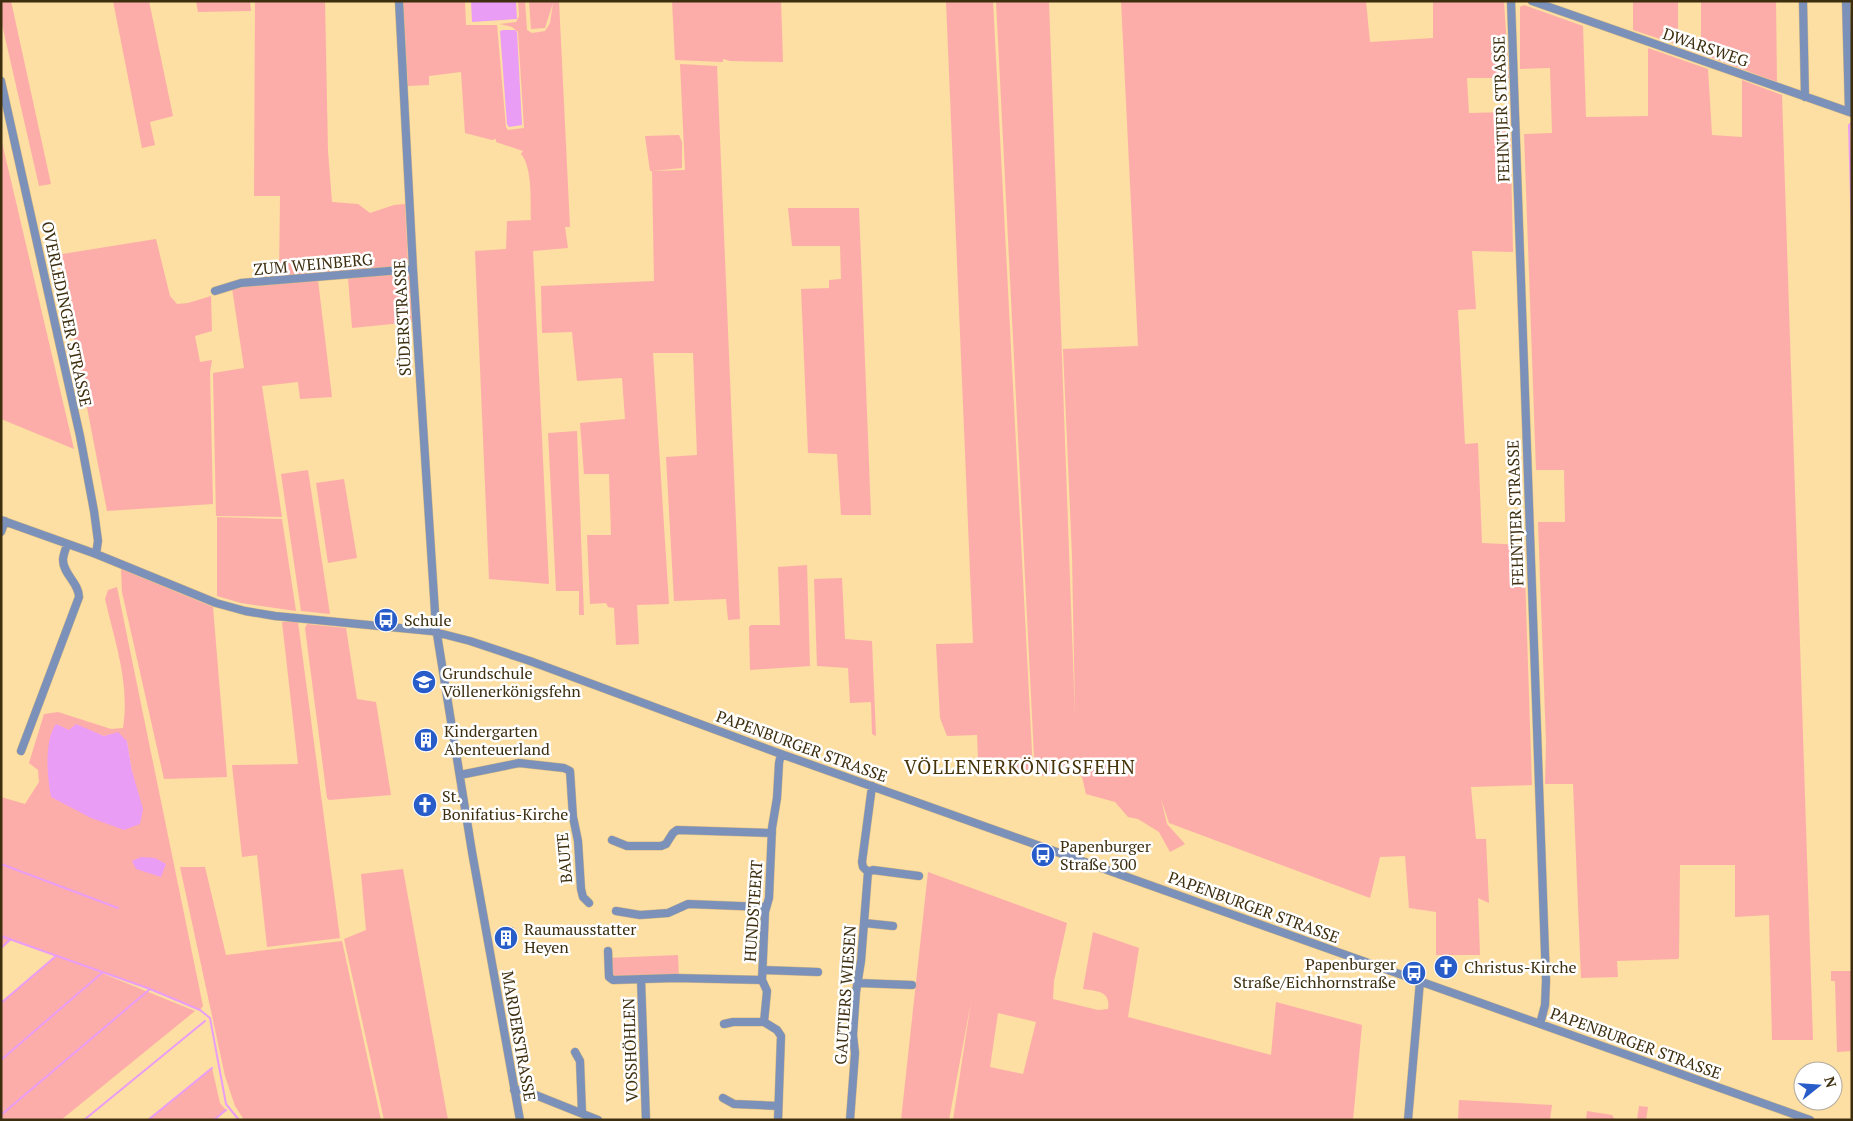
<svg xmlns="http://www.w3.org/2000/svg" width="1853" height="1121" font-family="'PT Serif',serif">
	<style>
		.green { fill: #fdada9; fill-rule: evenodd }
		.water { fill: #ea9df4 }
		.lines { fill: none; stroke-linecap: round; stroke-linejoin: round }
		.stream { stroke: #ea9df4; stroke-width: 2 }
		.minor-casing { stroke: #d7bb85; stroke-width: 9 }
		.minor { stroke: #7c91b9; stroke-width: 8 }
		.labels { text-anchor: middle; dominant-baseline: central; stroke-width: 5; stroke-linejoin: round; paint-order: stroke }
		.street-label { font-size: 16px; fill: #3d2e0f; stroke: #fff }
		.poi-label { font-size: 16px; fill: #3d2e0f; stroke: #fff; text-anchor: start }
		.quarter-label { font-size: 19px; letter-spacing: 1px; fill: #463309; stroke: #fff }
	</style>
	<rect width="100%" height="100%" fill="#fddea3"/>
	<path class="green" d="M 1,1 L 11,1 L 51,184 L 39,186 L 1,20 Z
		M 113,1 L 149,1 L 173,116 L 150,122 L 155,145 L 142,148 Z
		M 196,1 L 250,1 L 251,11 L 198,12 Z
		M 255,1 L 325,1 L 328,151 L 332,202 L 358,204 L 370,213 L 394,205 L 405,204 L 408,262 L 403,267 L 279,277 L 280,196 L 254,196 Z
		M 403,1 L 465,1 L 466,25 L 497,25 L 506,127 L 508,130 L 524,128 L 518,32 L 512,27 L 500,24 L 516,22 L 519,16 L 518,1 L 525,1 L 527,30 L 532,33 L 545,31 L 550,23 L 553,3 L 545,28 L 531,29 L 529,1 L 559,1 L 570,227 L 565,227 L 568,248 L 533,251 L 549,584 L 489,579 L 475,251 L 506,249 L 507,221 L 531,220 C 530,202 533,168 521,154 L 523,151 L 496,142 L 496,139 L 492,140 L 465,133 L 461,72 L 429,76 L 429,85 L 408,86 Z
		M 672,1 L 781,1 L 783,62 L 730,61 L 723,59 L 723,62 L 675,60 Z
		M 946,1 L 993,1 L 1033,771 L 1008,772 L 1007,759 L 978,759 L 977,735 L 947,736 L 940,718 L 936,644 L 973,643 Z
		M 996,1 L 1049,1 L 1075,716 L 1072,556 L 1063,349 L 1138,346 L 1121,1 L 1366,1 L 1370,42 L 1433,38 L 1433,1 L 1504,1 L 1509,78 L 1467,78 L 1469,113 L 1510,112 L 1513,252 L 1472,251 L 1476,309 L 1458,310 L 1465,444 L 1478,443 L 1482,543 L 1524,545 L 1532,785 L 1471,787 L 1476,839 L 1486,839 L 1489,903 L 1478,898 L 1480,955 L 1436,955 L 1436,912 L 1409,908 L 1405,856 L 1380,857 L 1370,898 L 1169,823 L 1161,799 L 1167,824 L 1185,844 L 1170,852 L 1159,832 L 1138,819 L 1128,817 L 1115,802 L 1086,794 L 1082,777 L 1077,774 L 1035,776 Z
		M 1633,1 L 1678,1 L 1678,45 L 1633,30 Z
		M 1701,1 L 1776,1 L 1777,82 L 1701,54 Z
		M 1524,5 L 1583,26 L 1586,117 L 1648,116 L 1648,48 L 1708,69 L 1712,135 L 1742,137 L 1742,80 L 1782,95 L 1813,1040 L 1772,1040 L 1769,915 L 1735,917 L 1735,865 L 1680,865 L 1679,957 L 1678,959 L 1617,961 L 1618,977 L 1581,978 L 1573,784 L 1545,784 L 1546,743 L 1538,522 L 1565,522 L 1564,470 L 1536,470 L 1524,134 L 1552,133 L 1550,68 L 1520,69 L 1520,7 Z
		M 680,64 L 717,66 L 740,619 L 728,620 L 726,599 L 674,601 L 666,457 L 697,455 L 693,353 L 653,353 L 669,604 L 637,605 L 639,644 L 616,645 L 614,608 L 608,607 L 606,603 L 590,604 L 587,535 L 611,535 L 609,474 L 584,474 L 580,423 L 625,419 L 622,378 L 577,381 L 572,332 L 542,333 L 541,286 L 654,281 L 652,171 L 650,171 L 645,136 L 679,135 L 682,142 L 682,168 L 652,171 L 685,170 Z
		M 1,138 L 74,449 L 1,419 Z
		M 788,208 L 859,208 L 871,515 L 841,515 L 837,454 L 808,453 L 801,289 L 829,288 L 829,280 L 841,279 L 840,246 L 792,246 Z
		M 156,239 L 170,296 L 177,304 L 188,303 L 211,296 L 212,331 L 195,336 L 200,362 L 212,360 L 210,372 L 213,504 L 107,511 L 62,278 L 56,255 Z
		M 407,273 L 410,274 L 413,322 L 352,328 L 348,278 Z
		M 318,280 L 332,397 L 300,399 L 298,382 L 262,386 L 282,517 L 216,516 L 213,373 L 244,368 L 232,288 L 243,285 Z
		M 577,431 L 584,615 L 579,615 L 579,591 L 556,591 L 548,433 Z
		M 308,470 L 330,614 L 301,611 L 281,474 Z
		M 344,479 L 357,558 L 328,563 L 316,483 Z
		M 217,517 L 282,519 L 296,611 L 241,603 L 217,596 Z
		M 807,565 L 810,666 L 750,670 L 749,627 L 751,625 L 780,625 L 778,567 Z
		M 121,569 L 213,607 L 227,777 L 164,779 L 122,592 Z
		M 842,578 L 845,639 L 872,641 L 876,736 L 872,734 L 871,702 L 850,703 L 848,668 L 817,666 L 814,579 Z
		M 117,587 L 203,1006 L 200,1010 L 150,989 L 77,963 L 195,1011 L 61,1120 L 1,1120 L 1,1003 L 56,956 L 11,939 L 1,947 L 1,797 L 25,804 L 39,782 L 38,770 L 29,763 L 44,714 L 58,712 L 111,729 L 123,728 C 130,684 115,642 105,599 L 108,590 ZM 56,724 L 69,731 L 76,725 L 104,736 L 118,733 L 127,741 L 132,771 Z
		M 282,622 L 298,622 L 340,938 L 267,947 L 257,855 L 242,857 L 232,765 L 298,764 Z
		M 307,624 L 346,628 L 357,699 L 376,702 L 391,795 L 329,800 L 327,798 L 305,628 Z
		M 180,867 L 205,867 L 226,955 L 342,941 L 381,1120 L 244,1120 L 235,1106 L 225,1076 Z
		M 403,869 L 448,1120 L 384,1120 L 344,939 L 366,930 L 361,874 Z
		M 928,872 L 1067,923 L 1054,981 L 1053,999 L 1098,1010 L 1108,1009 C 1111,991 1097,991 1083,989 L 1093,932 L 1139,948 L 1128,1017 L 1271,1055 L 1276,1002 L 1362,1025 L 1353,1120 L 953,1120 L 971,1002 L 949,1120 L 901,1120 ZM 998,1013 L 1036,1022 L 1023,1074 L 990,1067 Z
		M 678,955 L 679,978 L 613,980 L 608,958 Z
		M 1831,971 L 1852,971 L 1852,1051 L 1837,1052 L 1835,981 L 1831,981 Z
		M 212,1068 L 220,1103 L 226,1110 L 214,1120 L 148,1120 Z
		M 1459,1100 L 1552,1105 L 1550,1120 L 1458,1120 Z
		M 1639,1106 L 1648,1107 L 1646,1120 L 1637,1120 Z
		M 1587,1111 L 1612,1115 L 1615,1120 L 1586,1120 Z"/>
	<path class="water" d="M 471,1 L 516,1 L 517,19 L 472,22 Z
		M 503,30 L 515,30 L 517,32 L 522,125 L 509,127 L 507,124 L 500,31 Z
		M 56,724 L 69,730 L 76,724 L 104,736 L 118,732 L 127,741 L 132,771 L 143,809 L 140,824 L 124,830 L 91,818 L 51,797 C 47,777 44,740 56,724 Z
		M 141,857 L 155,858 L 166,864 L 161,877 L 136,869 L 132,861 Z"/>
	<g class="lines">
		<path class="stream" d="M 1852,123 L 1849,125 L 1852,233
			M 1,864 L 118,908
			M 1,936 L 150,989 L 200,1010 L 210,1018 L 226,1104 L 239,1120
			M 1,948 L 11,939
			M 1,1003 L 56,956
			M 1,1060 L 103,972
			M 1,1115 L 150,989
			M 84,1120 L 205,1021
			M 148,1120 L 212,1068
			M 214,1120 L 226,1110"/>
		<g class="minor-casing">
			<path id="minor" d="M 399,1 L 413,269 L 436,628 L 472,852 L 520,1120
				M 1511,1 L 1546,981 L 1545,1005 L 1540,1024
				M 1532,1 L 1852,113
				M 1803,1 L 1805,97
				M 1846,1 L 1849,112
				M 1,81 L 80,436 L 94,511 L 98,541 L 96,554
				M 215,291 L 241,283 L 413,269
				M 1,520 L 96,554 L 216,603 L 245,611 L 275,616 L 431,631 L 470,641 L 530,661 L 781,754 L 1810,1120
				M 1,532 L 5,521
				M 21,751 L 79,597 C 79,583 63,574 63,560 C 63,555 66,549 67,544
				M 460,775 L 519,763 L 564,768 L 570,771 L 573,817 L 578,841 L 581,889 L 583,897 L 589,903
				M 612,840 L 627,846 L 661,846 L 666,844 L 673,833 L 677,830 L 772,833
				M 868,872 L 873,870 L 919,876
				M 616,911 L 640,915 L 668,913 L 688,904 L 766,907
				M 864,923 L 893,926
				M 608,951 L 609,977 L 613,980 L 675,978 L 762,980
				M 763,970 L 818,972
				M 641,979 L 646,1120
				M 858,983 L 912,985
				M 724,1024 L 733,1022 L 764,1022
				M 575,1052 L 580,1061 L 582,1113
				M 514,1090 L 523,1090 L 598,1120
				M 723,1098 L 734,1104 L 778,1106
				M 778,1120 L 781,1036 L 777,1030 L 764,1022 L 767,991 L 762,980 L 765,912 L 769,898 L 772,828 L 777,798 L 779,763 L 781,754
				M 850,1120 L 855,1053 L 853,1035 L 856,992 L 861,961 L 868,872 L 863,867 L 862,862 L 872,786
				M 1408,1120 L 1420,981"/>
		</g>
		<use href="#minor" class="minor"/>
	</g>
	<defs>
		<g id="bus-disc" transform="scale(1.25)"><circle r="9.5" fill="#285cc9" stroke="#fff"/><path d="M-5-6H5V4H4V6H2V4H-2V6H-4V4H-5ZM-3.5-4V0h7V-4ZM-3.5 1.2v1.5H-2V1.2ZM2 1.2v1.5H3.5V1.2Z" fill="#fff"/></g>
		<g id="school-disc" transform="scale(1.25)"><circle r="9.5" fill="#285cc9" stroke="#fff"/><path d="M0-5L7-2L0 1L-7-2ZM-4 1L0 2.5L4 1V4Q0 6-4 4Z" fill="#fff"/></g>
		<g id="building-disc" transform="scale(1.25)"><circle r="9.5" fill="#285cc9" stroke="#fff"/><path d="M-4-6H4V6H1V3H-1V6H-4ZM-2.5-4.3h1.7v1.8h-1.7ZM.8-4.3h1.7v1.8H.8ZM-2.5-1h1.7V.8h-1.7ZM.8-1h1.7V.8H.8Z" fill="#fff"/></g>
		<g id="church-disc" transform="scale(1.25)"><circle r="9.5" fill="#285cc9" stroke="#fff"/><path d="M-1.2-6h2.4v3.5h3.3v2.4h-3.3V6h-2.4V-.1h-3.3v-2.4h3.3Z" fill="#fff"/></g>
	</defs>
	<g fill-rule="evenodd">
		<use href="#bus-disc" x="386" y="620"/>
		<use href="#school-disc" x="424" y="682"/>
		<use href="#building-disc" x="426" y="740"/>
		<use href="#church-disc" x="425" y="805"/>
		<use href="#bus-disc" x="1043" y="855"/>
		<use href="#building-disc" x="506" y="938"/>
		<use href="#church-disc" x="1446" y="967"/>
		<use href="#bus-disc" x="1414" y="973"/>
	</g>
	<g class="labels">
		<g class="street-label">
			<text transform="translate(1706 47) rotate(19)">DWARSWEG</text>
			<text transform="translate(1501 109) rotate(-92)">FEHNTJER STRASSE</text>
			<text transform="translate(313 264) rotate(-5)">ZUM WEINBERG</text>
			<text transform="translate(67 314) rotate(78)">OVERLEDINGER STRASSE</text>
			<text transform="translate(402 318) rotate(-93)">SÜDERSTRASSE</text>
			<text transform="translate(1515 513) rotate(-92)">FEHNTJER STRASSE</text>
			<text transform="translate(802 746) rotate(20)">PAPENBURGER STRASSE</text>
			<text transform="translate(564 858) rotate(-95)">BAUTE</text>
			<text transform="translate(1254 907) rotate(20)">PAPENBURGER STRASSE</text>
			<text transform="translate(753 911) rotate(-86)">HUNDSTEERT</text>
			<text transform="translate(845 995) rotate(-86)">GAUTIERS WIESEN</text>
			<text transform="translate(519 1036) rotate(80)">MARDERSTRASSE</text>
			<text transform="translate(1636 1043) rotate(20)">PAPENBURGER STRASSE</text>
			<text transform="translate(630 1050) rotate(-92)">VOSSHÖHLEN</text>
		</g>
		<g class="poi-label">
			<text x="404" y="620">Schule</text>
			<text x="442" y="673">Grundschule<tspan x="442" dy="18">Völlenerkönigsfehn</tspan></text>
			<text x="444" y="731">Kindergarten<tspan x="444" dy="18">Abenteuerland</tspan></text>
			<text x="442" y="796">St.<tspan x="442" dy="18">Bonifatius-Kirche</tspan></text>
			<text x="1060" y="846">Papenburger<tspan x="1060" dy="18">Straße 300</tspan></text>
			<text x="524" y="929">Raumausstatter<tspan x="524" dy="18">Heyen</tspan></text>
			<text x="1396" y="964" text-anchor="end">Papenburger<tspan x="1396" dy="18">Straße/Eichhornstraße</tspan></text>
			<text x="1464" y="967">Christus-Kirche</text>
		</g>
		<g class="quarter-label">
			<text x="1020" y="766">VÖLLENERKÖNIGSFEHN</text>
		</g>
	</g>
	<rect width="1853" height="1121" fill="none" stroke="#3d2e0f" stroke-width="5"/>
	<g transform="translate(1818 1086) rotate(73)"><circle r="24" fill="#ffffff" stroke="#b1ab9f"/>
	<path d="M0-4L9 19L0 12L-9 19Z" fill="#285cc9"/>
	<text y="-8" font-size="14" font-weight="bold" text-anchor="middle" fill="#3d2e0f">N</text>
	</g>
</svg>
